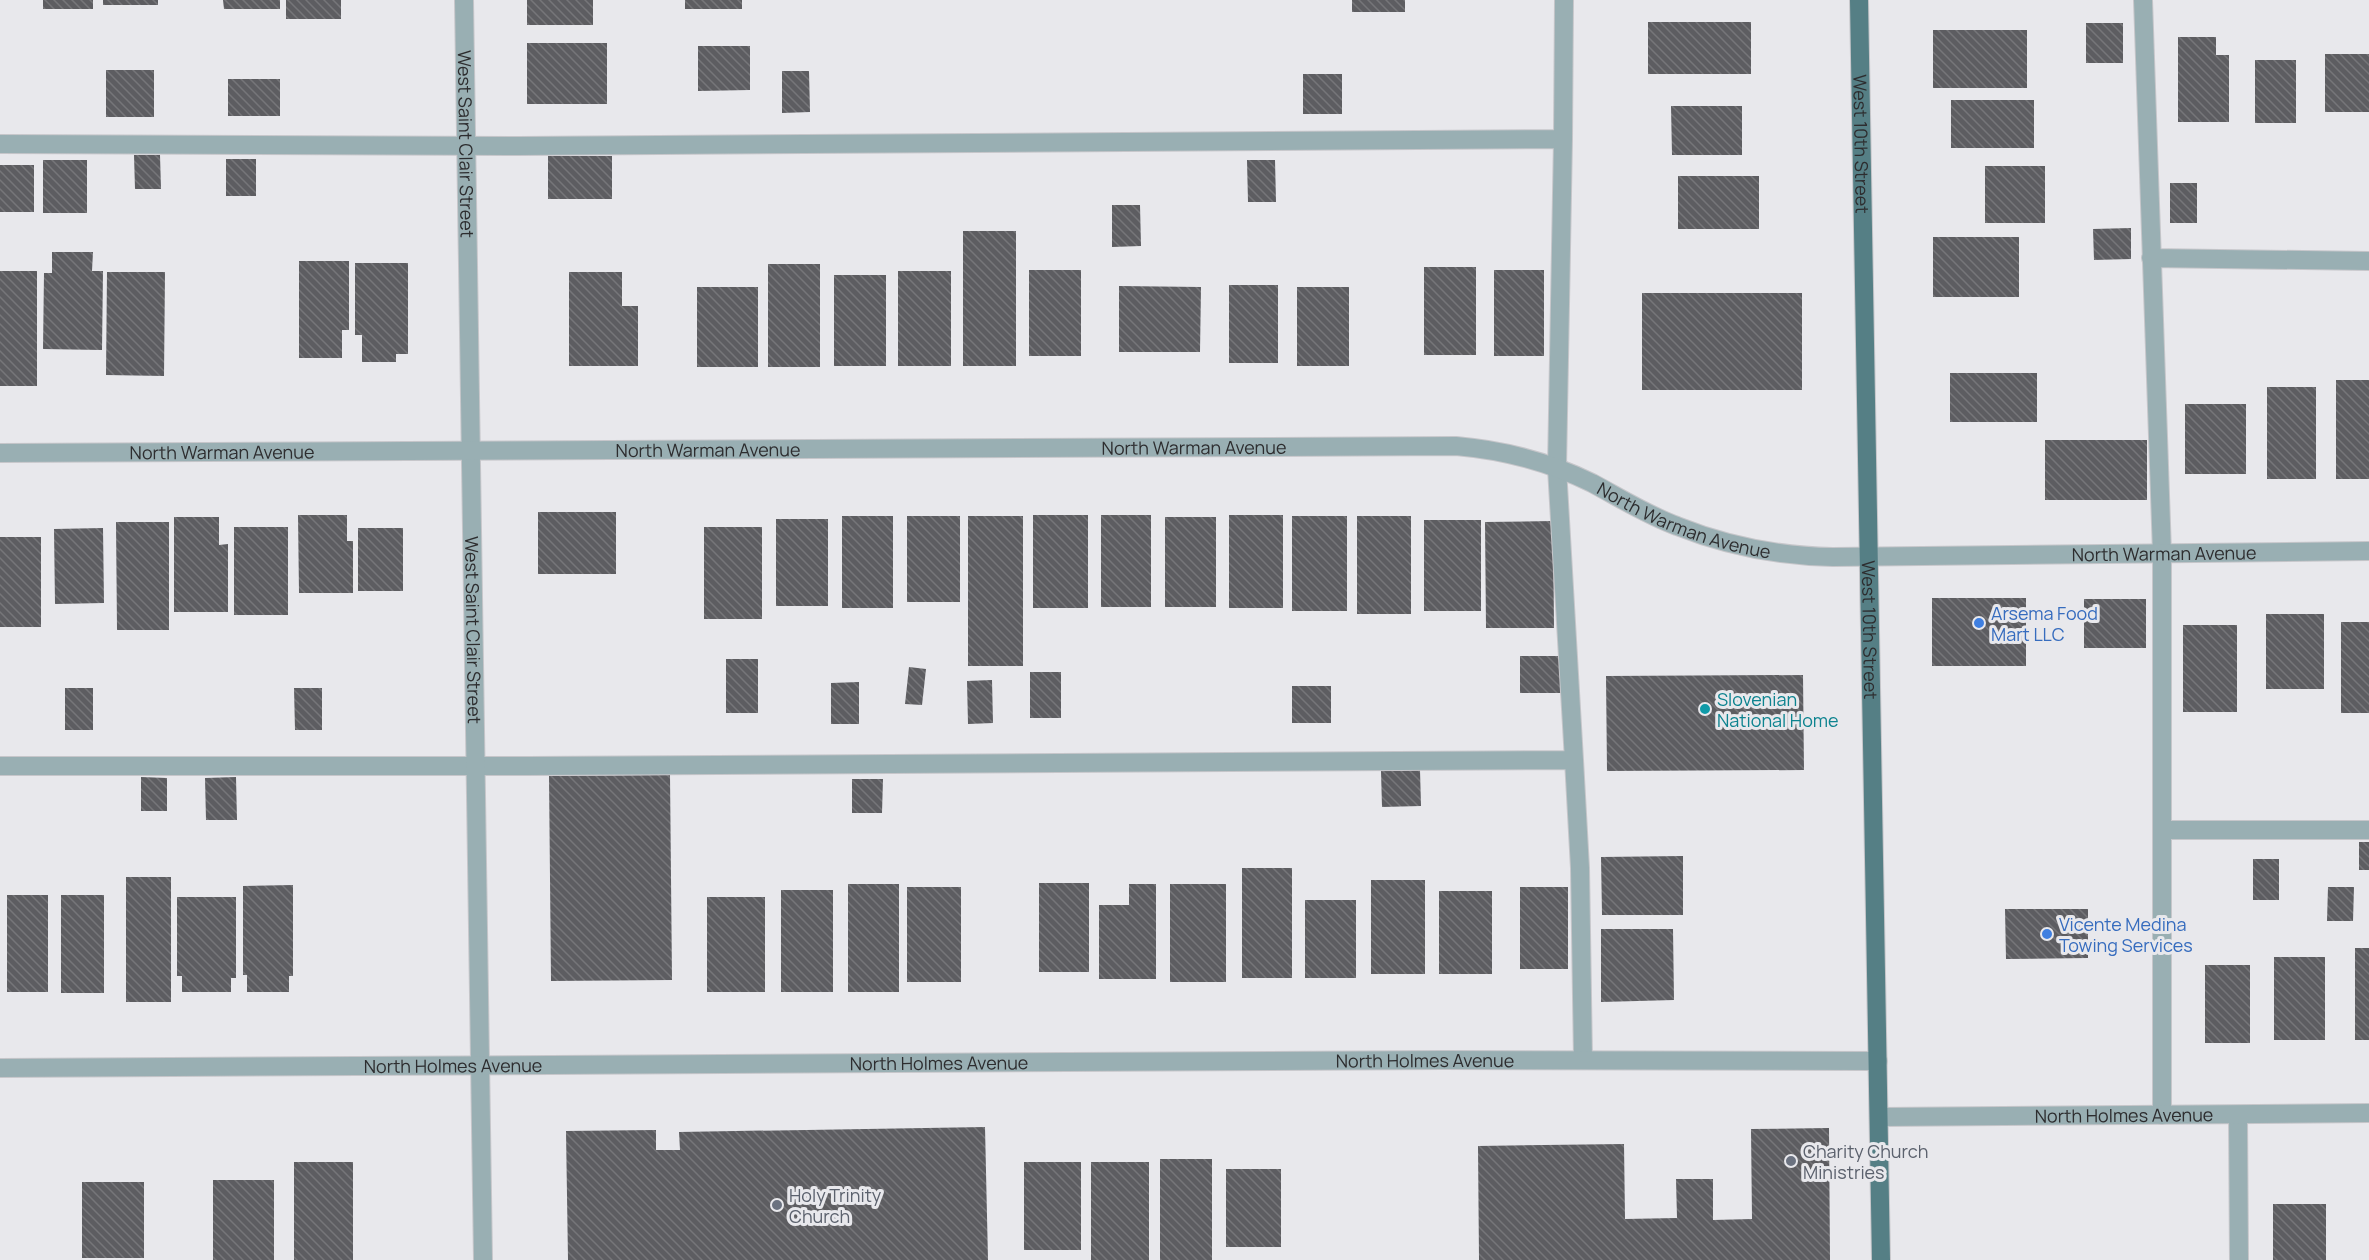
<svg xmlns="http://www.w3.org/2000/svg" width="2369" height="1260" font-family="Manrope,sans-serif">
	<style>
		.building { fill: url(#building-back-hatch) }
		.lines { fill: none; stroke-linecap: round; stroke-linejoin: round }
		.service-casing { stroke: #c6c6ca; stroke-width: 20 }
		.minor-casing { stroke: #c6c6ca; stroke-width: 20 }
		.primary-casing { stroke: #c6c6ca; stroke-width: 20 }
		.service { stroke: #99afb3; stroke-width: 18 }
		.minor { stroke: #99afb3; stroke-width: 18 }
		.primary { stroke: #557f85; stroke-width: 18 }
		.shop-dot { fill: #3f7fe0; stroke: #e8e8ec; stroke-width: 2 }
		.culture-dot { fill: #0f9aa8; stroke: #e8e8ec; stroke-width: 2 }
		.worship-dot { fill: #6b7280; stroke: #e8e8ec; stroke-width: 2 }
		.labels { text-anchor: middle; dominant-baseline: central; stroke-width: 6; stroke-linejoin: round; paint-order: stroke }
		.street-label { font-size: 18px; fill: #2d2d2f; stroke: #e8e8ec }
		.shop-label { font-size: 18px; fill: #366cbe; stroke: #e8e8ec; text-anchor: start }
		.culture-label { font-size: 18px; fill: #0d838f; stroke: #e8e8ec; text-anchor: start }
		.worship-label { font-size: 18px; fill: #5b616d; stroke: #e8e8ec; text-anchor: start }
	</style>
	<defs>
		<pattern id="building-back-hatch" width="6" height="6" patternUnits="userSpaceOnUse" patternTransform="scale(1.5)"><rect width="6" height="6" fill="#5d5d61"/><path d="M-1 5l2 2M0 0l6 6M5-1l2 2" fill="none" stroke="#767679"/></pattern>
	</defs>
	<rect width="100%" height="100%" fill="#e8e8ec"/>
	<path class="building" d="M 43,0 L 93,0 L 93,9 L 43,9 Z
		M 103,0 L 158,0 L 158,5 L 103,5 Z
		M 223,0 L 280,0 L 280,9 L 224,9 Z
		M 286,0 L 341,0 L 341,19 L 286,19 Z
		M 527,0 L 593,0 L 593,25 L 527,25 Z
		M 685,0 L 742,0 L 742,9 L 685,9 Z
		M 1352,0 L 1405,0 L 1405,12 L 1352,12 Z
		M 1648,22 L 1751,22 L 1751,74 L 1648,74 Z
		M 2086,23 L 2123,23 L 2123,63 L 2086,63 Z
		M 1933,30 L 2027,30 L 2027,88 L 1933,88 Z
		M 2178,37 L 2216,37 L 2216,55 L 2229,55 L 2229,122 L 2178,122 Z
		M 527,43 L 607,43 L 607,104 L 527,104 Z
		M 698,46 L 750,46 L 750,90 L 698,91 Z
		M 2325,54 L 2369,54 L 2369,112 L 2325,112 Z
		M 2255,60 L 2296,60 L 2296,123 L 2255,123 Z
		M 106,70 L 154,70 L 154,117 L 106,117 Z
		M 782,71 L 809,71 L 810,112 L 782,113 Z
		M 1303,74 L 1342,74 L 1342,114 L 1303,114 Z
		M 228,79 L 280,79 L 280,116 L 228,116 Z
		M 1951,100 L 2034,100 L 2034,148 L 1951,148 Z
		M 1671,106 L 1742,106 L 1742,155 L 1672,155 Z
		M 134,155 L 160,155 L 161,189 L 135,189 Z
		M 548,156 L 612,156 L 612,199 L 548,199 Z
		M 226,159 L 256,159 L 256,196 L 226,196 Z
		M 43,160 L 87,160 L 87,213 L 43,213 Z
		M 1247,160 L 1275,160 L 1276,202 L 1248,202 Z
		M 0,165 L 34,165 L 34,212 L 0,212 Z
		M 1985,166 L 2045,166 L 2045,223 L 1985,223 Z
		M 1678,176 L 1759,176 L 1759,229 L 1678,229 Z
		M 2170,183 L 2197,183 L 2197,223 L 2170,223 Z
		M 1112,205 L 1140,205 L 1141,246 L 1112,247 Z
		M 2131,228 L 2131,259 L 2094,260 L 2093,229 Z
		M 963,231 L 1016,231 L 1016,366 L 963,366 Z
		M 1933,237 L 2019,237 L 2019,297 L 1933,297 Z
		M 52,252 L 93,252 L 92,271 L 103,271 L 102,350 L 43,349 L 44,273 L 52,273 Z
		M 299,261 L 349,261 L 349,330 L 342,330 L 342,358 L 299,358 Z
		M 355,263 L 408,263 L 408,354 L 396,354 L 396,362 L 362,362 L 362,335 L 355,335 Z
		M 768,264 L 820,264 L 820,367 L 768,367 Z
		M 1424,267 L 1476,267 L 1476,355 L 1424,355 Z
		M 1029,270 L 1081,270 L 1081,356 L 1029,356 Z
		M 1494,270 L 1544,270 L 1544,356 L 1494,356 Z
		M 0,271 L 37,271 L 37,386 L 0,386 Z
		M 898,271 L 951,271 L 951,366 L 898,366 Z
		M 107,272 L 165,272 L 164,376 L 106,375 Z
		M 569,272 L 622,272 L 622,306 L 638,306 L 638,366 L 569,366 Z
		M 834,275 L 886,275 L 886,366 L 834,366 Z
		M 1229,285 L 1278,285 L 1278,363 L 1229,363 Z
		M 1119,286 L 1201,287 L 1200,352 L 1119,352 Z
		M 697,287 L 758,287 L 758,367 L 697,367 Z
		M 1297,287 L 1349,287 L 1349,366 L 1297,366 Z
		M 1642,293 L 1802,293 L 1802,390 L 1642,390 Z
		M 1950,373 L 2037,373 L 2037,422 L 1950,422 Z
		M 2336,380 L 2369,380 L 2369,479 L 2336,479 Z
		M 2267,387 L 2316,387 L 2316,479 L 2267,479 Z
		M 2185,404 L 2246,404 L 2246,474 L 2185,474 Z
		M 2045,440 L 2147,440 L 2147,500 L 2045,500 Z
		M 538,512 L 616,512 L 616,574 L 538,574 Z
		M 298,515 L 347,515 L 347,541 L 353,541 L 353,593 L 299,593 Z
		M 1033,515 L 1088,515 L 1088,608 L 1033,608 Z
		M 1101,515 L 1151,515 L 1151,607 L 1101,607 Z
		M 1229,515 L 1283,515 L 1283,608 L 1229,608 Z
		M 842,516 L 893,516 L 893,608 L 842,608 Z
		M 907,516 L 960,516 L 960,602 L 907,602 Z
		M 968,516 L 1023,516 L 1023,666 L 968,666 Z
		M 1292,516 L 1347,516 L 1347,611 L 1292,611 Z
		M 1357,516 L 1411,516 L 1411,614 L 1357,614 Z
		M 174,517 L 219,517 L 219,545 L 228,544 L 228,612 L 174,612 Z
		M 1165,517 L 1216,517 L 1216,607 L 1165,607 Z
		M 776,519 L 828,519 L 828,606 L 776,606 Z
		M 1424,520 L 1481,520 L 1481,611 L 1424,611 Z
		M 1553,521 L 1554,628 L 1486,628 L 1485,522 Z
		M 116,522 L 169,522 L 169,630 L 117,630 Z
		M 234,527 L 288,527 L 288,615 L 234,615 Z
		M 704,527 L 762,527 L 762,619 L 704,619 Z
		M 103,528 L 104,603 L 55,604 L 54,529 Z
		M 358,528 L 403,528 L 403,591 L 358,591 Z
		M 0,537 L 41,537 L 41,627 L 0,627 Z
		M 1932,598 L 2026,598 L 2026,666 L 1932,666 Z
		M 2084,599 L 2146,599 L 2146,648 L 2084,648 Z
		M 2266,614 L 2324,614 L 2324,689 L 2266,689 Z
		M 2341,622 L 2369,622 L 2369,713 L 2341,713 Z
		M 2183,625 L 2237,625 L 2237,712 L 2183,712 Z
		M 1520,656 L 1562,656 L 1562,693 L 1520,693 Z
		M 726,659 L 758,659 L 758,713 L 726,713 Z
		M 909,667 L 926,669 L 922,705 L 905,704 Z
		M 1030,672 L 1061,672 L 1061,718 L 1030,718 Z
		M 1803,675 L 1804,770 L 1607,771 L 1606,676 Z
		M 992,680 L 993,723 L 968,724 L 967,681 Z
		M 859,682 L 859,724 L 831,724 L 831,683 Z
		M 1292,686 L 1331,686 L 1331,723 L 1292,723 Z
		M 65,688 L 93,688 L 93,730 L 65,730 Z
		M 294,688 L 322,688 L 322,730 L 295,730 Z
		M 1420,770 L 1421,806 L 1382,807 L 1381,771 Z
		M 670,775 L 672,980 L 551,981 L 549,776 Z
		M 141,777 L 167,778 L 167,811 L 141,811 Z
		M 236,777 L 237,820 L 206,820 L 205,778 Z
		M 852,779 L 883,779 L 882,813 L 852,813 Z
		M 2359,842 L 2369,842 L 2369,870 L 2359,870 Z
		M 1683,856 L 1683,915 L 1602,915 L 1601,857 Z
		M 2253,859 L 2279,859 L 2279,900 L 2253,900 Z
		M 1242,868 L 1292,868 L 1292,978 L 1242,978 Z
		M 126,877 L 171,877 L 171,1002 L 126,1002 Z
		M 1371,880 L 1425,880 L 1425,974 L 1371,974 Z
		M 1039,883 L 1089,883 L 1089,972 L 1039,972 Z
		M 848,884 L 899,884 L 899,992 L 848,992 Z
		M 1129,884 L 1156,884 L 1156,979 L 1099,979 L 1099,905 L 1129,905 Z
		M 1170,884 L 1226,884 L 1226,982 L 1170,982 Z
		M 293,885 L 293,976 L 289,976 L 289,992 L 247,992 L 247,975 L 243,975 L 243,886 Z
		M 907,887 L 961,887 L 961,982 L 907,982 Z
		M 1520,887 L 1568,887 L 1568,969 L 1520,969 Z
		M 2328,887 L 2354,887 L 2353,921 L 2327,921 Z
		M 781,890 L 833,890 L 833,992 L 781,992 Z
		M 1439,891 L 1492,891 L 1492,974 L 1439,974 Z
		M 7,895 L 48,895 L 48,992 L 7,992 Z
		M 61,895 L 104,895 L 104,993 L 61,993 Z
		M 177,897 L 236,897 L 236,978 L 231,978 L 231,992 L 182,992 L 182,976 L 177,976 Z
		M 707,897 L 765,897 L 765,992 L 707,992 Z
		M 1305,900 L 1356,900 L 1356,978 L 1305,978 Z
		M 2005,909 L 2088,909 L 2088,958 L 2006,959 Z
		M 1601,929 L 1673,929 L 1674,1000 L 1601,1002 Z
		M 2355,948 L 2369,948 L 2369,1040 L 2355,1040 Z
		M 2274,957 L 2325,957 L 2325,1040 L 2274,1040 Z
		M 2205,965 L 2250,965 L 2250,1043 L 2205,1043 Z
		M 985,1127 L 988,1260 L 568,1260 L 566,1131 L 656,1130 L 656,1150 L 680,1150 L 679,1132 Z
		M 1829,1128 L 1830,1260 L 1479,1260 L 1478,1146 L 1624,1144 L 1625,1219 L 1677,1218 L 1676,1179 L 1713,1179 L 1713,1220 L 1752,1219 L 1751,1129 Z
		M 1160,1159 L 1212,1159 L 1212,1260 L 1160,1260 Z
		M 294,1162 L 353,1162 L 353,1260 L 294,1260 Z
		M 1024,1162 L 1081,1162 L 1081,1250 L 1024,1250 Z
		M 1091,1162 L 1149,1162 L 1149,1260 L 1091,1260 Z
		M 1226,1169 L 1281,1169 L 1281,1247 L 1226,1247 Z
		M 213,1180 L 274,1180 L 274,1260 L 213,1260 Z
		M 82,1182 L 144,1182 L 144,1258 L 82,1258 Z
		M 2273,1204 L 2326,1204 L 2326,1260 L 2273,1260 Z"/>
	<g class="lines">
		<g class="service-casing">
			<path id="service" d="M 2143,0 L 2162,553 L 2162,1115
				M 1563,139 L 1564,0
				M 0,144 L 518,146 L 1563,139 L 1557,468 L 1574,760 L 527,766 L 0,766
				M 2151,258 L 2369,261
				M 1574,760 L 1580,868 L 1583,1060
				M 2163,830 L 2369,830
				M 2238,1115 L 2239,1260"/>
		</g>
		<g class="minor-casing">
			<g id="minor">
				<path id="s1" d="M 464,0 L 483,1260"/>
				<path id="s2" d="M 0,453 L 1456,446 C 1503,450 1549,462 1592,483 C 1620,498 1647,515 1677,526 C 1727,546 1780,556 1833,557 L 2369,551"/>
				<path id="s3" d="M 0,1068 L 1442,1060 L 1878,1061"/>
				<path id="s4" d="M 1880,1117 L 2369,1113"/>
			</g>
		</g>
		<g class="primary-casing">
			<g id="primary">
				<path id="s5" d="M 1859,0 L 1881,1260"/>
			</g>
		</g>
		<use href="#service" class="service"/>
		<use href="#minor" class="minor"/>
		<use href="#primary" class="primary"/>
	</g>
	<g class="shop-dot">
		<circle cx="1979" cy="623" r="6"/>
		<circle cx="2047" cy="934" r="6"/>
	</g>
	<circle class="culture-dot" cx="1705" cy="709" r="6"/>
	<g class="worship-dot">
		<circle cx="1791" cy="1161" r="6"/>
		<circle cx="777" cy="1205" r="6"/>
	</g>
	<g class="labels">
		<g class="street-label">
			<text stroke="none"><textPath href="#s1" startOffset="144">West Saint Clair Street</textPath></text>
			<text stroke="none"><textPath href="#s5" startOffset="144">West 10th Street</textPath></text>
			<text stroke="none"><textPath href="#s2" startOffset="1194">North Warman Avenue</textPath></text>
			<text stroke="none"><textPath href="#s2" startOffset="708">North Warman Avenue</textPath></text>
			<text stroke="none"><textPath href="#s2" startOffset="222">North Warman Avenue</textPath></text>
			<text stroke="none"><textPath href="#s2" startOffset="1698">North Warman Avenue</textPath></text>
			<text stroke="none"><textPath href="#s2" startOffset="2184">North Warman Avenue</textPath></text>
			<text stroke="none"><textPath href="#s1" startOffset="630">West Saint Clair Street</textPath></text>
			<text stroke="none"><textPath href="#s5" startOffset="630">West 10th Street</textPath></text>
			<text stroke="none"><textPath href="#s3" startOffset="1425">North Holmes Avenue</textPath></text>
			<text stroke="none"><textPath href="#s3" startOffset="939">North Holmes Avenue</textPath></text>
			<text stroke="none"><textPath href="#s3" startOffset="453">North Holmes Avenue</textPath></text>
			<text stroke="none"><textPath href="#s4" startOffset="244">North Holmes Avenue</textPath></text>
		</g>
		<g class="shop-label">
			<text x="1991" y="613">Arsema Food<tspan x="1991" dy="21">Mart LLC</tspan></text>
			<text x="2059" y="924">Vicente Medina<tspan x="2059" dy="21">Towing Services</tspan></text>
		</g>
		<g class="culture-label">
			<text x="1717" y="699">Slovenian<tspan x="1717" dy="21">National Home</tspan></text>
		</g>
		<g class="worship-label">
			<text x="1803" y="1151">Charity Church<tspan x="1803" dy="21">Ministries</tspan></text>
			<text x="789" y="1195">Holy Trinity<tspan x="789" dy="21">Church</tspan></text>
		</g>
	</g>
</svg>
